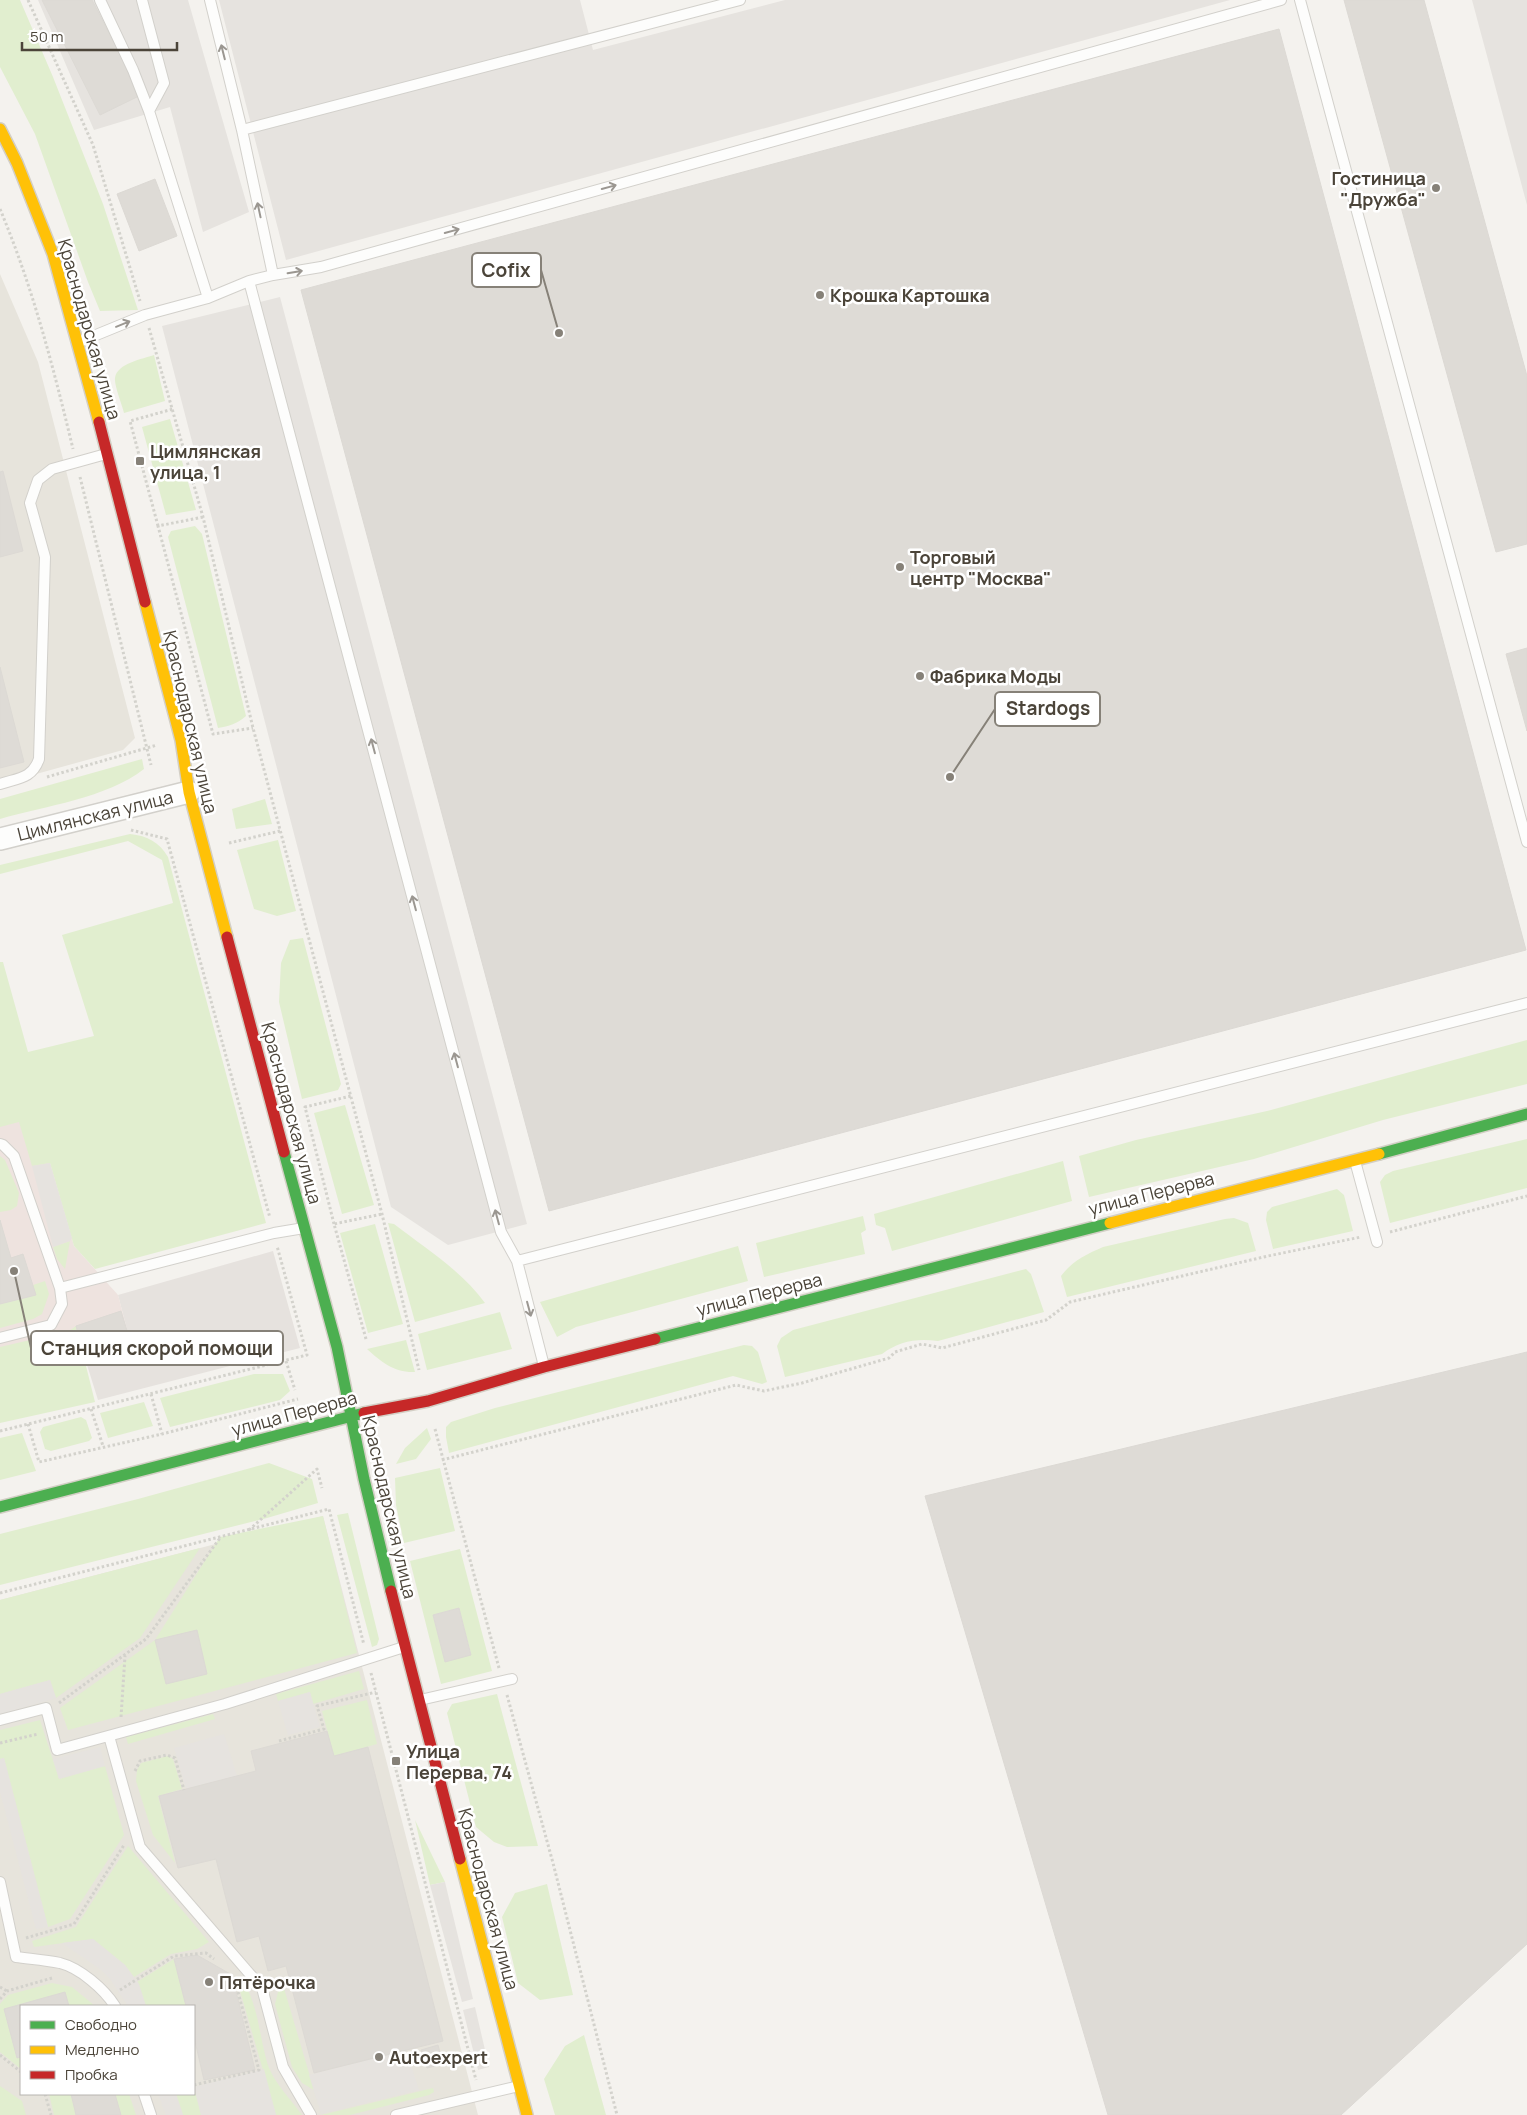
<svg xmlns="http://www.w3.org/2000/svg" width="1527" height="2115" font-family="Manrope,sans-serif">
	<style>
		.residential { fill: #e7e4dc; fill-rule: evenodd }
		.industrial { fill: #e6e2de }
		.medical { fill: #eee3df }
		.green { fill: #e1eecf; fill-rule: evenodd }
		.parking { fill: #e6e3df }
		.building { fill: #dedbd6; stroke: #dcd9d4 }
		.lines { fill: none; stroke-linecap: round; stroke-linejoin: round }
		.lane-casing { stroke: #d2d0cb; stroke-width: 12 }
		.street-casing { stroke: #d2d0cb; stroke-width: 24 }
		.fast-casing { stroke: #d3cfc5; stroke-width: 14 }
		.slow-casing { stroke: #d3cfc5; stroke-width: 14 }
		.jam-casing { stroke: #d3cfc5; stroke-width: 14 }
		.path { stroke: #d3d2cc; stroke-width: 3; stroke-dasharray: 2.5 2.5; stroke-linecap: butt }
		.lane { stroke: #fdfdfc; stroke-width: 10 }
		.street { stroke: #fdfdfc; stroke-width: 21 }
		.fast { stroke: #4caf50; stroke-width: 11 }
		.slow { stroke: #ffc107; stroke-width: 11 }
		.jam { stroke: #c62828; stroke-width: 11 }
		.oneway { stroke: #9b9791 }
		.poi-dot { fill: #868178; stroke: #fff; stroke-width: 2 }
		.labels { text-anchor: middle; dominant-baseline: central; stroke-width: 5; stroke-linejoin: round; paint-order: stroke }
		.poi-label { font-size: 18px; font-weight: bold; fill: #4b4439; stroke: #fff; text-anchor: start }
		.street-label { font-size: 18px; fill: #4b4439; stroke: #fff }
		.leader { fill: none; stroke: #868178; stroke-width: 2 }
		.callout-dot { fill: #868178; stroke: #fff; stroke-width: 2 }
		.callout { fill: #fff; stroke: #868178; stroke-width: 2 }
		.callout-label { font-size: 19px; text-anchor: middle; font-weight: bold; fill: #4b4439 }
	</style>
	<rect width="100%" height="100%" fill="#f4f2ee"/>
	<path class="residential" d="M 0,274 L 38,362 L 135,738 L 123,750 L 0,784 Z
		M 323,1516 L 478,2115 L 0,2115 L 0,1600 ZM 21,2006 L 194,2006 L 194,2094 L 21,2094 Z"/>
	<path class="industrial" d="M 273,1251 L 300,1348 L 98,1400 L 83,1352 L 129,1337 L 118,1295 Z"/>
	<path class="medical" d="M 35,1110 L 74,1246 L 118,1295 L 129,1337 L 83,1352 L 80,1343 L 0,1363 L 0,1119 Z"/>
	<path class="green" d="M 0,0 L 20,0 L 53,77 L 103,204 L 138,310 L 100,311 L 88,282 L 35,134 L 0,67 Z
		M 154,355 L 165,401 L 124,413 C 122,405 114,385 115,378 C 117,363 143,359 154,355 Z
		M 170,419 L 196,510 L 166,515 L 142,427 Z
		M 195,526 L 202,534 L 246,716 C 237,724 229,726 218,728 L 168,537 L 171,531 Z
		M 142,759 L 144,769 C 107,798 45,806 0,819 L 0,799 Z
		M 265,799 L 272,824 L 236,829 L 232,809 Z
		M 130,834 C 148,836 159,842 168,857 L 266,1223 L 95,1269 L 74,1246 L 50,1163 L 32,1166 L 19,1122 L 0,1127 L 0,962 L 3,962 L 28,1052 L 94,1036 L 62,935 L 173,903 L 162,860 L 128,841 L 0,874 L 0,865 Z
		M 278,840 L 296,911 L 277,916 L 254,909 L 237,850 Z
		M 303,938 L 341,1084 L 338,1090 L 302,1099 L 279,1002 L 281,963 L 290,940 Z
		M 1527,1040 L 1527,1084 L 1383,1120 L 1254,1159 L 1089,1197 L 1079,1156 L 1136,1140 L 1267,1111 Z
		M 345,1105 L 374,1205 L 342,1214 L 314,1113 Z
		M 1527,1139 L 1527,1188 L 1390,1223 L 1380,1182 L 1385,1175 L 1393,1171 Z
		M 0,1156 L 5,1160 L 19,1193 L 17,1206 L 11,1210 L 0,1212 Z
		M 1063,1161 L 1072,1201 L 892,1251 L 885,1228 L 876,1225 L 874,1214 Z
		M 1337,1189 L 1344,1195 L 1353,1231 L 1273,1249 L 1266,1220 L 1267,1212 L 1272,1207 Z
		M 863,1216 L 866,1230 L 861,1233 L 865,1254 L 764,1277 L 756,1243 Z
		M 1234,1218 L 1248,1223 L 1256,1251 L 1067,1297 L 1061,1276 C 1072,1261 1087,1254 1103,1247 L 1225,1219 Z
		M 388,1223 L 394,1224 C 425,1248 462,1271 485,1303 L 415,1322 Z
		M 375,1224 L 403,1324 L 368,1333 L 340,1233 Z
		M 70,1241 L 65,1269 L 57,1259 L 53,1247 Z
		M 738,1246 L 748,1281 L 576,1327 L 557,1337 L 540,1302 Z
		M 1026,1269 L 1031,1274 L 1044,1312 L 938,1341 C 917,1338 899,1341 882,1354 L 785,1377 L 777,1346 L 781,1338 L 793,1330 Z
		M 45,1281 L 49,1294 L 42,1314 L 33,1319 L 0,1328 L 0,1304 L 33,1285 Z
		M 500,1312 L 512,1349 L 427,1370 L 418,1334 Z
		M 76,1326 L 95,1402 L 0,1423 L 0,1347 L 69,1331 Z
		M 406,1340 L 415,1372 C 395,1373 381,1362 367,1349 Z
		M 744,1345 L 752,1346 L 758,1352 L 767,1382 L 762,1384 L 733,1376 L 449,1453 L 446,1437 L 446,1427 L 451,1422 L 495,1408 Z
		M 254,1374 L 283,1374 L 290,1391 L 280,1400 L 170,1427 L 160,1398 Z
		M 144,1402 L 153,1426 L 108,1438 L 100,1413 Z
		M 81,1417 L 86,1420 L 92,1438 L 89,1441 L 51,1451 L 45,1449 L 40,1432 L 43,1427 Z
		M 427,1428 L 431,1439 L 416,1459 L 396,1464 L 405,1448 Z
		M 22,1433 L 36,1471 L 0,1480 L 0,1438 Z
		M 269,1463 L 312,1479 L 318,1503 L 267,1518 L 0,1585 L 0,1534 L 138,1499 Z
		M 440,1468 L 455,1531 L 404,1543 L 396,1505 L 395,1478 Z
		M 348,1513 L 379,1639 L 377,1645 L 372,1647 L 337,1515 Z
		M 323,1516 L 357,1653 L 68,1730 L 60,1708 L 155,1640 L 220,1537 Z
		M 200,1548 L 140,1638 L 56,1698 L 50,1680 L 0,1694 L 0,1600 Z
		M 460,1549 L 492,1671 L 441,1684 L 410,1561 ZM 459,1608 L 471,1654 L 445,1661 L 433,1615 Z
		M 359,1671 L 364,1689 L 313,1704 L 310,1692 L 278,1701 L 276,1694 Z
		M 497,1694 L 538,1846 L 507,1847 L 494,1842 L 476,1827 L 447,1713 L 452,1704 Z
		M 367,1700 L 377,1744 L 334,1756 L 322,1711 Z
		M 213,1714 L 215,1719 L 128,1744 L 126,1737 Z
		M 40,1720 L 59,1779 L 105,1766 L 124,1835 L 70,1919 L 48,1927 L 4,1758 L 0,1759 L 0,1730 Z
		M 168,1756 L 173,1759 L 182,1789 L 158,1796 L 175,1863 L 153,1835 L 136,1781 L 137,1770 L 141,1763 Z
		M 415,1820 L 445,1882 L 430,1885 Z
		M 128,1846 L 209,1942 L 197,1949 L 171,1954 L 134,1977 L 125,1965 L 93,1939 L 34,1947 L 32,1941 L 76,1927 Z
		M 547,1884 L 573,1995 L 540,2000 L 518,1983 L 502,1917 L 515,1893 Z
		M 174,1959 L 186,2006 L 146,2006 L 137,1982 Z
		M 236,1977 C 258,1987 260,2049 270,2070 C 277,2086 292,2101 302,2115 L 276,2115 Z
		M 52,1983 L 72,1987 L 95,2006 L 69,2006 L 65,1993 L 4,2009 L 17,2058 L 21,2057 L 21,2069 L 0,2052 L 0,2004 L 8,1995 Z
		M 283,1985 L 314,2090 L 302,2083 L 292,2067 L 275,2004 L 278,1992 Z
		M 584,2035 L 606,2115 L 555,2115 L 544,2079 L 565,2046 Z
		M 0,2086 L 22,2101 L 26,2115 L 0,2115 Z
		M 194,2087 L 201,2115 L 183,2115 L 176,2094 L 194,2094 Z
		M 433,2088 L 434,2092 L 429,2095 L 350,2115 L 321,2115 Z
		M 49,2094 L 71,2094 L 76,2115 L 54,2115 Z
		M 115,2094 L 129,2094 L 136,2115 L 121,2115 Z"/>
	<path class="parking" d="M 38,0 L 188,0 L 249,212 L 203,232 L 170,107 L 94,130 Z
		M 219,0 L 580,0 L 593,50 L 785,0 L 1230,0 L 286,260 Z
		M 1472,0 L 1527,0 L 1527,205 Z
		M 280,297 L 527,1224 L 448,1245 L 391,1207 L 162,326 Z
		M 50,1163 L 72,1238 L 70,1241 L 53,1247 L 32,1166 Z
		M 50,1680 L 56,1698 L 0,1714 L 0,1694 Z
		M 310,1692 L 320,1727 L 288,1735 L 278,1701 Z
		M 224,1734 L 237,1776 L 186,1789 L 174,1748 Z
		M 100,1747 L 105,1766 L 59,1779 L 53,1759 Z
		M 4,1758 L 48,1927 L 36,1929 L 0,1792 L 0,1759 Z
		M 445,1882 L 473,1999 L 462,2002 L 430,1885 Z
		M 93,1939 L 125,1965 L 139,1984 L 146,2006 L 128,2006 L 110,1979 L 100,1969 L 62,1943 Z
		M 475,2007 L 489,2067 L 478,2070 L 463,2010 Z
		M 406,2050 L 419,2090 L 321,2114 L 309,2075 Z
		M 264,2069 L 276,2115 L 201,2115 L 194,2087 Z
		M 158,2094 L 176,2094 L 183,2115 L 166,2115 Z"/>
	<path class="building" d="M 42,0 L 92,0 L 141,95 L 100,115 Z
		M 1344,0 L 1424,0 L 1527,376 L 1527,544 L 1496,552 Z
		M 1279,29 L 1526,950 L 549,1211 L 301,290 Z
		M 155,179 L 177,236 L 139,251 L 117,194 Z
		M 3,471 L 23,551 L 0,557 L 0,472 Z
		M 1527,648 L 1527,731 L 1506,654 Z
		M 0,667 L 24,762 L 0,768 Z
		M 0,1220 L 11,1258 L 23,1254 L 36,1295 L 0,1304 Z
		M 121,1311 L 129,1337 L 83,1352 L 76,1326 Z
		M 1527,1352 L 1527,1944 L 1341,2115 L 1108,2115 L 925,1496 Z
		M 459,1608 L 471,1655 L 445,1662 L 433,1615 Z
		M 197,1630 L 207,1674 L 166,1684 L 155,1640 Z
		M 327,1731 L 334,1756 L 368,1747 L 443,2041 L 314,2073 L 286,1966 L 268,1971 L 259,1936 L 237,1942 L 216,1859 L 178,1868 L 159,1796 L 256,1771 L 251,1751 Z
		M 197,1955 L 232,1975 L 255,2070 L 204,2080 L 194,2037 L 194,2006 L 186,2006 L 174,1959 Z
		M 65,1992 L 69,2006 L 21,2006 L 21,2057 L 17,2058 L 4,2009 Z
		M 438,2045 L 443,2064 L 427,2068 L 421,2050 Z
		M 71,2094 L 115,2094 L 121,2115 L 76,2115 Z"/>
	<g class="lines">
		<g class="lane-casing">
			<path id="lane" d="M 100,0 L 133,70 L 149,111 L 208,298
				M 142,0 L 164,83 L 149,111
				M 210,0 L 242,130 L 273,275
				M 1300,0 L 1527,842
				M 242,130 L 740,0
				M 249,281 L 501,1232 L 517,1261 L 544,1366
				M 79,342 L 145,315 L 208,298 L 249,281 L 273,275 L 321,267 L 1281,0
				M 0,784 C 18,778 32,779 39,759 L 45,557 L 30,503 L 38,480 L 52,469 L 106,454
				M 0,1144 L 3,1145 L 14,1156 L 60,1288 L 62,1304 L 51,1325 L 0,1338
				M 1355,1161 L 1377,1242
				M 517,1261 L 1527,1003
				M 60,1288 L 274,1233 L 304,1228
				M 420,1700 L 512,1679
				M 0,1720 L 46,1708 L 57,1750 L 225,1704 L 404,1647
				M 109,1736 L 140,1847 L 262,1988 L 283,2067 L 311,2115
				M 0,1882 L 16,1957 C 31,1959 46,1960 60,1963 C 80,1968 104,1989 115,2006
				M 144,2094 L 151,2115
				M 396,2115 L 519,2086"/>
		</g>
		<g class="street-casing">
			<path id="street" d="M 0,839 L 189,792"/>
		</g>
		<g class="fast-casing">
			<path id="fast" d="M 284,1152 L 337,1347 L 364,1479 L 391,1591
				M 1379,1154 L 1527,1114
				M 655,1339 L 1110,1223
				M 0,1507 L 364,1413"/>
		</g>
		<g class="slow-casing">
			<path id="slow" d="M 0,129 L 17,163 L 53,254 L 99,422
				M 145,602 L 181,740 L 189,792 L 227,937
				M 1110,1223 L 1379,1154
				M 460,1859 L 527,2115"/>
		</g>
		<g class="jam-casing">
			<path id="jam" d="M 99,422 L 145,602
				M 227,937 L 284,1152
				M 364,1413 L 428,1401 L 544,1367 L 655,1339
				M 391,1591 L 460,1859"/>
		</g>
		<path class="path" d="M 28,0 L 93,145 L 140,301
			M 0,209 C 33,288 53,366 73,449
			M 149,328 L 203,517 L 253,728 L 382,1214 L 419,1370
			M 80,477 L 151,765
			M 203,517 L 158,526 L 213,734 L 253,728
			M 158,526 L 130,421 L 173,409
			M 47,777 L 157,745
			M 131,830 L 167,839 L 270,1218
			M 229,843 L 280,831
			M 334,1224 L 305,1107 L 351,1096
			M 1390,1232 L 1527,1196
			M 366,1339 L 334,1224 L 382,1214
			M 286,1361 L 295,1390
			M 151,1394 L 162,1434
			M 91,1409 L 103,1446
			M 28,1424 L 39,1462 L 162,1434 L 298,1399
			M 435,1429 L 499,1668
			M 0,1431 L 307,1355 L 277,1246
			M 442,1460 L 736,1385 L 764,1391 L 802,1383 L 889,1358 L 895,1352 L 922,1344 L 942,1348 L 1046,1320 L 1070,1302 L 1268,1256 L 1361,1237
			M 249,1530 L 317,1469 L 322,1488
			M 0,1593 L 329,1509 L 364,1645
			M 371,1673 L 476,2080
			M 507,1695 L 553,1863 L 617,2115
			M 59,1703 L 146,1639 L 220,1538
			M 121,1717 L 125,1656
			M 279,1741 L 324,1729 L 317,1706 L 376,1692
			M 0,1743 L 38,1734
			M 135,1771 L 140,1761 L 167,1755 L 175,1758 L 184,1790
			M 26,1938 L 74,1924 L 124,1845
			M 0,1987 L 7,1991
			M 120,1990 L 174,1956 L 206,1953 L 214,1959
			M 0,1999 L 7,1991 L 52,1978
			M 0,2055 L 21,2072
			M 194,2085 L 259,2070 L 235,1981
			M 45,2094 L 51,2115"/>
		<use href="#lane" class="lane"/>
		<use href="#street" class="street"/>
		<use href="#fast" class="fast"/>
		<use href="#slow" class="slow"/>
		<use href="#jam" class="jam"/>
	</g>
	<defs><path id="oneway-shaft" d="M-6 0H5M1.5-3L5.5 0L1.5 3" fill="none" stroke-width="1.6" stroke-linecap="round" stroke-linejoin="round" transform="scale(1.25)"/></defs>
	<g class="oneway">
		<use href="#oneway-shaft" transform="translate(223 52) rotate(-104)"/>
		<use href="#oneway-shaft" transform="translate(609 187) rotate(-15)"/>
		<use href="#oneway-shaft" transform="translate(259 210) rotate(-102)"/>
		<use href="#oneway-shaft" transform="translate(452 231) rotate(-15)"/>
		<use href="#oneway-shaft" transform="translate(295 272) rotate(-9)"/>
		<use href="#oneway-shaft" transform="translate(123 324) rotate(-22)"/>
		<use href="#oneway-shaft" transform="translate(373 746) rotate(-105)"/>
		<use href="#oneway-shaft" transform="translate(414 903) rotate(-105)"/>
		<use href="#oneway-shaft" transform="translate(456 1060) rotate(-105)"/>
		<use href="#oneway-shaft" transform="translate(497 1217) rotate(-105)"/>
		<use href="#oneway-shaft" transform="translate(529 1309) rotate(75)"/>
	</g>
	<g class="poi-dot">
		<circle cx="1436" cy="188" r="5"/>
		<circle cx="820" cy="295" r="5"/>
		<rect x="135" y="456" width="10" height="10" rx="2.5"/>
		<circle cx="900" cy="567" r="5"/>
		<circle cx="920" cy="676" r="5"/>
		<rect x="391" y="1756" width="10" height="10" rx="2.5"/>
		<circle cx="209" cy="1982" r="5"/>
		<circle cx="379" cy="2057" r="5"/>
	</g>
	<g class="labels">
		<g class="poi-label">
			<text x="1426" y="178" text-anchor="end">Гостиница<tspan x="1426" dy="21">"Дружба"</tspan></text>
			<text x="830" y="295">Крошка Картошка</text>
			<text x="150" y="451">Цимлянская<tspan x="150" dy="21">улица, 1</tspan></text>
			<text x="910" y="557">Торговый<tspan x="910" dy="21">центр "Москва"</tspan></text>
			<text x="930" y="676">Фабрика Моды</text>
			<text x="406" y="1751">Улица<tspan x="406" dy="21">Перерва, 74</tspan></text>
			<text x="219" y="1982">Пятёрочка</text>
			<text x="389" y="2057">Autoexpert</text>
		</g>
		<g class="street-label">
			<text transform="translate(90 329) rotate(74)">Краснодарская улица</text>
			<text transform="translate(191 722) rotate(77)">Краснодарская улица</text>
			<text transform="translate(95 815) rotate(-14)">Цимлянская улица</text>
			<text transform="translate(292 1113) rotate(75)">Краснодарская улица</text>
			<text transform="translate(1151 1193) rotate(-14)">улица Перерва</text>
			<text transform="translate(759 1294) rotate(-14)">улица Перерва</text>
			<text transform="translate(294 1413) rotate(-15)">улица Перерва</text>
			<text transform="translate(390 1507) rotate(77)">Краснодарская улица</text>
			<text transform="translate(489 1899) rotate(75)">Краснодарская улица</text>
		</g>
	</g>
	<path class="leader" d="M559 333L541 270M950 777L995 709M14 1271L31 1348"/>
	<g class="callout-dot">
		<circle cx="559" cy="333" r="5"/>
		<circle cx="950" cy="777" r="5"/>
		<circle cx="14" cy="1271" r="5"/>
	</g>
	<g class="callout">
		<rect x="472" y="253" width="69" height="34" rx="5"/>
		<rect x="995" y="692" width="105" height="34" rx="5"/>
		<rect x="31" y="1331" width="252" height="34" rx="5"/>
	</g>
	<g class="callout-label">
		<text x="506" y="277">Cofix</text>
		<text x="1048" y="715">Stardogs</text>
		<text x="157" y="1355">Станция скорой помощи</text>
	</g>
	<rect x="20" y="2005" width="175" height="90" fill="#ffffff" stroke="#b7b4b0"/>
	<rect x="30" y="2021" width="25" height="8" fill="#4caf50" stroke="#b7b4b0"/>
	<text x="65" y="2030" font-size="15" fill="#4b4439">Свободно</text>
	<rect x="30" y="2046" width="25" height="8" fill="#ffc107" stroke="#b7b4b0"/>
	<text x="65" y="2055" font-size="15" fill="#4b4439">Медленно</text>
	<rect x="30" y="2071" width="25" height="8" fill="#c62828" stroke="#b7b4b0"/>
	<text x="65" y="2080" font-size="15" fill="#4b4439">Пробка</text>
	<path d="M22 42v8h155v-8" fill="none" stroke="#4b4439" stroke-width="2.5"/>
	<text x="30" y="42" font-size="15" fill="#4b4439" stroke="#ffffff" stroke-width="4" paint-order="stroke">50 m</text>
</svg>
